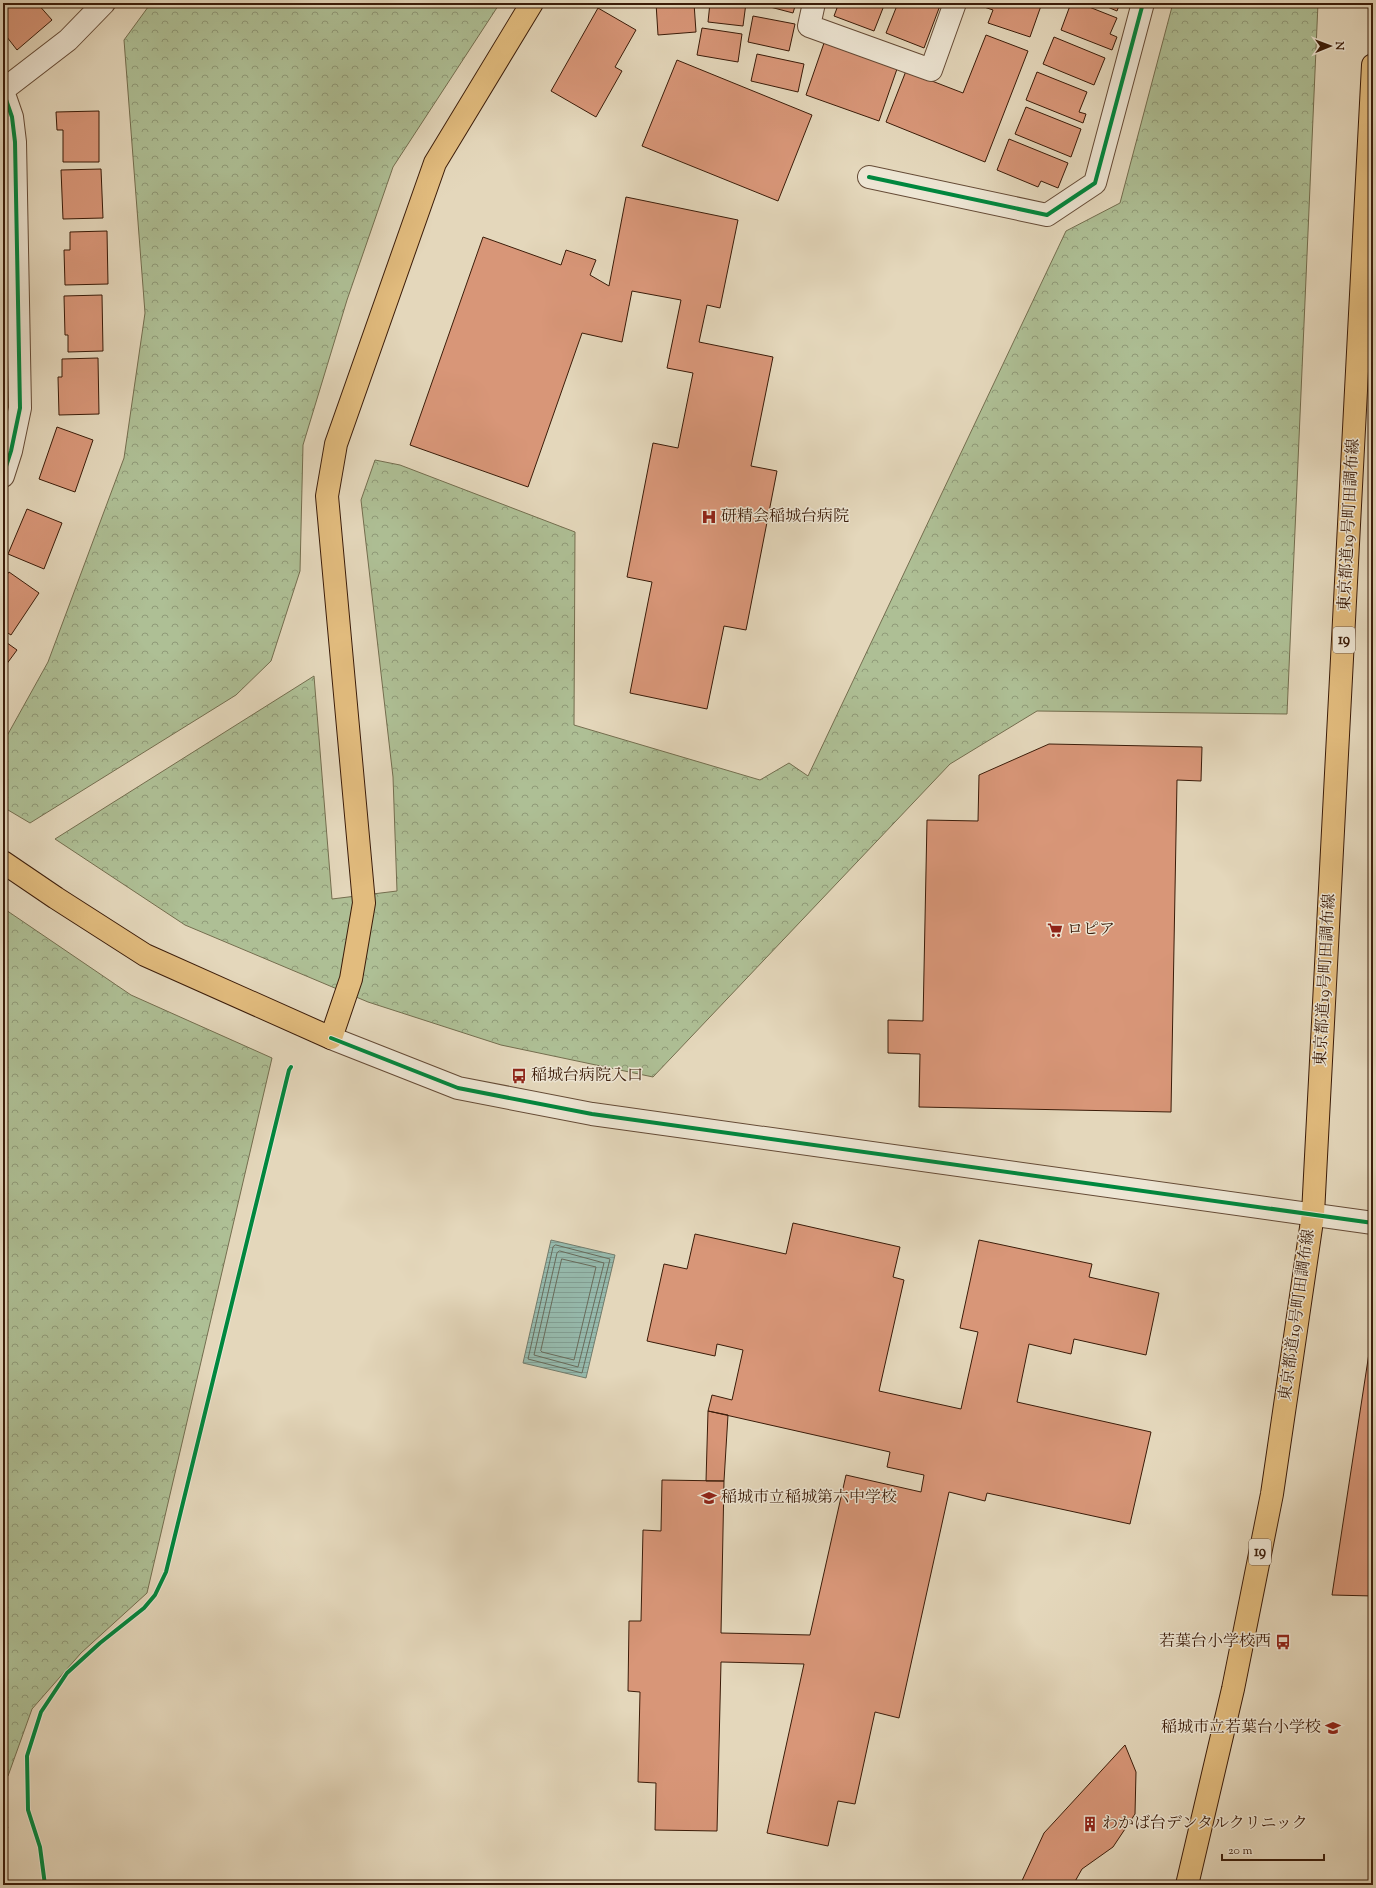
<svg xmlns="http://www.w3.org/2000/svg" width="1376" height="1888" font-family="'Sorts Mill Goudy','Noto Serif JP',serif">
	<style>
		.forest { fill: url(#forest-crowns); stroke: #746e4f }
		.water { fill: url(#water-rules); stroke: #727b6b }
		.lines { fill: none; stroke-linecap: round; stroke-linejoin: round }
		.shore { stroke: #686b5b; stroke-width: 1 }
		.building { fill: #d89678; stroke: #3b1c09 }
		.minor-casing { stroke: #654b36; stroke-width: 24 }
		.major-casing { stroke: #3b1c09; stroke-width: 24 }
		.minor { stroke: #ede5d3; stroke-width: 22 }
		.major { stroke: #e2bc7e; stroke-width: 22 }
		.cycleway-casing { stroke: #ede5d3; stroke-width: 6 }
		.cycleway { stroke: #00873e; stroke-width: 4 }
		.labels { text-anchor: middle; dominant-baseline: central; stroke-width: 3; stroke-linejoin: round; paint-order: stroke }
		.shield { fill: #ede5d3; stroke: #705846; stroke-width: 1 }
		.shield-label { font-size: 15px; font-weight: bold; fill: #3b1c09 }
		.poi-label { font-size: 16px; fill: #3b1c09; stroke: #ede5d3; text-anchor: start }
		.street-label { font-size: 16px; fill: #3b1c09; stroke: #ede5d3 }
	</style>
	<defs>
		<pattern id="forest-crowns" width="20" height="18" patternUnits="userSpaceOnUse"><rect width="20" height="18" fill="#aebf95"/><path d="M2 6a3 3 0 1 1 6 0M12 15a3 3 0 1 1 6 0" fill="none" stroke="#8f9a78"/></pattern>
		<pattern id="water-rules" width="6" height="5" patternUnits="userSpaceOnUse"><rect width="6" height="5" fill="#96baad"/><path d="M0 2.5h6" fill="none" stroke="#829f94"/></pattern>
	</defs>
	<rect width="100%" height="100%" fill="#e4d7bb"/>
	<filter id="stains"><feTurbulence type="fractalNoise" baseFrequency=".005" numOctaves="4"/><feColorMatrix values="0 0 0 0 .2 0 0 0 0 .09 0 0 0 0 .02 0 0 0 .5 -.17"/></filter>
	<radialGradient id="worn" r=".72"><stop offset=".6" stop-color="#630" stop-opacity="0"/><stop offset="1" stop-color="#630" stop-opacity=".3"/></radialGradient>
	<path class="forest" d="M 151,3 L 500,3 L 393,167 L 347,300 L 303,445 L 300,571 L 271,661 L 236,695 L 30,823 L 3,807 L 3,743 L 48,662 L 124,458 L 145,313 L 124,40 Z
		M 1173,3 L 1318,3 L 1287,714 L 1037,711 L 950,764 L 653,1077 L 501,1045 L 368,1002 L 185,925 L 55,839 L 314,676 L 332,899 L 397,891 L 393,777 L 361,500 L 375,460 L 400,465 L 575,532 L 574,725 L 760,780 L 789,763 L 808,776 L 1066,231 L 1120,203 Z
		M 3,908 L 131,995 L 272,1058 L 147,1593 L 81,1653 L 32,1709 L 8,1776 L 3,1772 Z"/>
	<path class="water" d="M 551,1240 L 615,1255 L 586,1378 L 523,1363 Z"/>
	<g class="lines">
		<path class="shore" d="M 556,1245 L 610,1259 L 582,1373 L 528,1359 L 553,1247 Z
			M 560,1251 L 604,1263 L 578,1367 L 534,1355 L 557,1253 Z
			M 562,1259 L 596,1267 L 574,1360 L 542,1352 L 541,1351 Z"/>
	</g>
	<path class="building" d="M 4,3 L 37,3 L 52,20 L 17,50 L 3,32 Z
		M 656,3 L 694,3 L 696,32 L 658,35 Z
		M 710,3 L 746,3 L 743,26 L 708,22 Z
		M 755,3 L 796,3 L 793,13 Z
		M 824,3 L 885,3 L 874,31 L 834,16 L 837,8 Z
		M 898,3 L 941,3 L 924,48 L 886,33 Z
		M 979,3 L 1042,3 L 1030,37 L 988,23 L 993,10 L 978,5 Z
		M 1071,3 L 1079,3 L 1117,18 L 1110,34 L 1117,37 L 1112,50 L 1061,30 Z
		M 1098,3 L 1120,3 L 1117,11 Z
		M 598,8 L 636,30 L 615,67 L 622,71 L 596,117 L 551,91 Z
		M 753,16 L 795,24 L 789,51 L 748,42 Z
		M 702,28 L 742,34 L 738,62 L 697,55 Z
		M 986,35 L 1028,51 L 985,162 L 886,122 L 906,71 L 963,93 Z
		M 1054,37 L 1105,58 L 1094,85 L 1043,64 Z
		M 824,43 L 897,69 L 879,121 L 806,95 Z
		M 757,54 L 804,64 L 798,92 L 751,81 Z
		M 677,60 L 812,115 L 778,201 L 642,146 Z
		M 1037,72 L 1087,92 L 1079,112 L 1086,114 L 1083,123 L 1026,100 Z
		M 1026,107 L 1081,129 L 1071,157 L 1015,134 Z
		M 99,111 L 99,162 L 63,162 L 63,130 L 57,130 L 56,112 Z
		M 1009,139 L 1068,163 L 1058,188 L 1041,181 L 1038,187 L 997,170 Z
		M 101,169 L 103,218 L 63,219 L 61,170 Z
		M 626,197 L 738,220 L 720,308 L 707,305 L 699,342 L 773,357 L 751,466 L 777,471 L 746,630 L 724,626 L 707,709 L 630,693 L 652,582 L 627,577 L 653,443 L 678,448 L 693,373 L 667,368 L 681,300 L 632,291 L 622,342 L 582,333 L 528,487 L 410,445 L 483,237 L 561,265 L 566,250 L 596,260 L 590,275 L 609,286 Z
		M 107,231 L 108,284 L 65,285 L 64,250 L 70,250 L 70,232 Z
		M 102,295 L 103,351 L 68,352 L 68,335 L 65,335 L 64,296 Z
		M 98,358 L 99,414 L 59,415 L 58,377 L 62,377 L 62,359 Z
		M 57,427 L 93,440 L 75,492 L 39,479 Z
		M 27,509 L 62,523 L 44,569 L 8,554 Z
		M 9,572 L 39,593 L 11,635 L 3,630 L 3,580 Z
		M 3,640 L 17,650 L 3,669 Z
		M 1049,744 L 1202,747 L 1201,781 L 1177,780 L 1171,1112 L 919,1107 L 920,1054 L 888,1053 L 888,1020 L 923,1021 L 927,820 L 978,821 L 979,775 Z
		M 793,1223 L 900,1247 L 893,1277 L 904,1280 L 879,1391 L 961,1409 L 978,1332 L 960,1328 L 979,1240 L 1092,1264 L 1089,1277 L 1159,1293 L 1146,1355 L 1074,1339 L 1071,1354 L 1029,1344 L 1017,1402 L 1151,1432 L 1130,1524 L 987,1493 L 985,1501 L 949,1492 L 899,1718 L 875,1712 L 855,1804 L 838,1801 L 828,1846 L 767,1833 L 804,1664 L 721,1662 L 717,1831 L 655,1830 L 656,1783 L 638,1782 L 640,1692 L 628,1691 L 629,1621 L 641,1621 L 643,1530 L 661,1531 L 662,1480 L 724,1481 L 721,1633 L 810,1635 L 846,1475 L 921,1492 L 924,1475 L 887,1467 L 890,1452 L 708,1411 L 712,1395 L 732,1400 L 743,1350 L 717,1344 L 715,1356 L 647,1341 L 664,1264 L 687,1269 L 695,1234 L 786,1254 Z
		M 1373,1327 L 1373,1596 L 1332,1595 Z
		M 708,1411 L 728,1415 L 724,1481 L 706,1481 Z
		M 1125,1745 L 1136,1772 L 1135,1814 L 1113,1847 L 1082,1869 L 1073,1885 L 1020,1885 L 1044,1833 Z
		M 3,1821 L 8,1828 L 3,1832 Z"/>
	<g class="lines">
		<g class="minor-casing">
			<path id="minor" d="M 814,3 L 809,26 L 931,70 L 955,3
				M 3,90 L 68,40 L 104,3
				M 3,91 L 12,117 L 15,142 L 20,408 L 11,451 L 3,476
				M 869,177 L 1047,215 L 1095,183 L 1143,3
				M 331,1038 L 458,1088 L 592,1114 L 1373,1223"/>
		</g>
		<g class="major-casing">
			<path id="major" d="M 3,862 L 56,898 L 145,955 L 331,1038 L 351,979 L 364,903 L 327,496 L 336,444 L 435,163 L 532,3
				M 1187,1885 L 1233,1689 L 1272,1494 L 1313,1214 L 1373,65"/>
		</g>
		<use href="#minor" class="minor"/>
		<use href="#major" class="major"/>
		<g class="cycleway-casing">
			<path id="cycleway" d="M 3,91 L 12,117 L 15,142 L 20,408 L 11,451 L 3,476
				M 869,177 L 1047,215 L 1095,183 L 1143,3
				M 331,1038 L 458,1088 L 592,1114 L 1373,1223
				M 45,1885 L 40,1847 L 28,1810 L 27,1756 L 41,1712 L 67,1673 L 100,1643 L 144,1608 L 155,1595 L 166,1572 L 289,1070 L 291,1067"/>
		</g>
		<use href="#cycleway" class="cycleway"/>
	</g>
	<defs>
		<g id="hospital-bare" transform="scale(1.2)"><path d="M-5-5h3v3.5h4V-5h3V5h-3V1.5h-4V5h-3Z" fill="#8f2418" stroke="#ede5d3" stroke-width="2.5" paint-order="stroke"/></g>
		<g id="supermarket-bare" transform="scale(1.2)"><path d="M-6-5.5h2.5l.6 2H6L4.5 2H-2.5L-4.4-4H-6ZM-1.5 3.2a1.3 1.3 0 1 0 .1 0ZM3 3.2a1.3 1.3 0 1 0 .1 0Z" fill="#8f2418" stroke="#ede5d3" stroke-width="2.5" paint-order="stroke"/></g>
		<g id="bus-bare" transform="scale(1.2)"><path d="M-5-6H5V4H4V6H2V4H-2V6H-4V4H-5ZM-3.5-4V0h7V-4ZM-3.5 1.2v1.5H-2V1.2ZM2 1.2v1.5H3.5V1.2Z" fill="#8f2418" stroke="#ede5d3" stroke-width="2.5" paint-order="stroke"/></g>
		<g id="school-bare" transform="scale(1.2)"><path d="M0-5L7-2L0 1L-7-2ZM-4 1L0 2.5L4 1V4Q0 6-4 4Z" fill="#8f2418" stroke="#ede5d3" stroke-width="2.5" paint-order="stroke"/></g>
		<g id="building-bare" transform="scale(1.2)"><path d="M-4-6H4V6H1V3H-1V6H-4ZM-2.5-4.3h1.7v1.8h-1.7ZM.8-4.3h1.7v1.8H.8ZM-2.5-1h1.7V.8h-1.7ZM.8-1h1.7V.8H.8Z" fill="#8f2418" stroke="#ede5d3" stroke-width="2.5" paint-order="stroke"/></g>
	</defs>
	<g fill-rule="evenodd">
		<use href="#hospital-bare" x="709" y="517"/>
		<use href="#supermarket-bare" x="1055" y="930"/>
		<use href="#bus-bare" x="519" y="1076"/>
		<use href="#school-bare" x="709" y="1498"/>
		<use href="#bus-bare" x="1283" y="1642"/>
		<use href="#school-bare" x="1333" y="1728"/>
		<use href="#building-bare" x="1090" y="1824"/>
	</g>
	<g class="labels">
		<g class="shield">
			<rect x="1333" y="627" width="22" height="26" rx="3"/>
			<rect x="1249" y="1539" width="22" height="26" rx="3"/>
		</g>
		<g class="shield-label">
			<text x="1344" y="640">19</text>
			<text x="1260" y="1552">19</text>
		</g>
		<g class="poi-label">
			<text x="721" y="517">研精会稲城台病院</text>
			<text x="1067" y="930">ロピア</text>
			<text x="531" y="1076">稲城台病院入口</text>
			<text x="721" y="1498">稲城市立稲城第六中学校</text>
			<text x="1271" y="1642" text-anchor="end">若葉台小学校西</text>
			<text x="1321" y="1728" text-anchor="end">稲城市立若葉台小学校</text>
			<text x="1102" y="1824">わかば台デンタルクリニック</text>
		</g>
		<g class="street-label">
			<text transform="translate(1350 525) rotate(-87)">東京都道19号町田調布線</text>
			<text transform="translate(1326 980) rotate(-87)">東京都道19号町田調布線</text>
			<text transform="translate(1298 1315) rotate(-82)">東京都道19号町田調布線</text>
		</g>
	</g>
	<rect width="1376" height="1888" fill="none" stroke="#e4d7bb" stroke-width="16"/>
	<rect x="4" y="4" width="1368" height="1880" fill="none" stroke="#3b1c09" stroke-width="2"/>
	<rect x="8" y="8" width="1360" height="1872" fill="none" stroke="#3b1c09"/>
	<g transform="translate(1330 46) rotate(89)" stroke="#ede5d3" stroke-width="3" paint-order="stroke">
	<path d="M0-3L7 15L0 10L-7 15Z" fill="#3b1c09"/>
	<text y="-6" font-size="11" font-weight="bold" text-anchor="middle" fill="#3b1c09">N</text>
	</g>
	<path d="M1222 1854v6h102v-6" fill="none" stroke="#3b1c09" stroke-width="2"/>
	<text x="1228" y="1854" font-size="12" fill="#3b1c09" stroke="#ede5d3" stroke-width="3" paint-order="stroke">20 m</text>
	<rect width="100%" height="100%" filter="url(#stains)"/>
	<rect width="100%" height="100%" fill="url(#worn)"/>
</svg>
